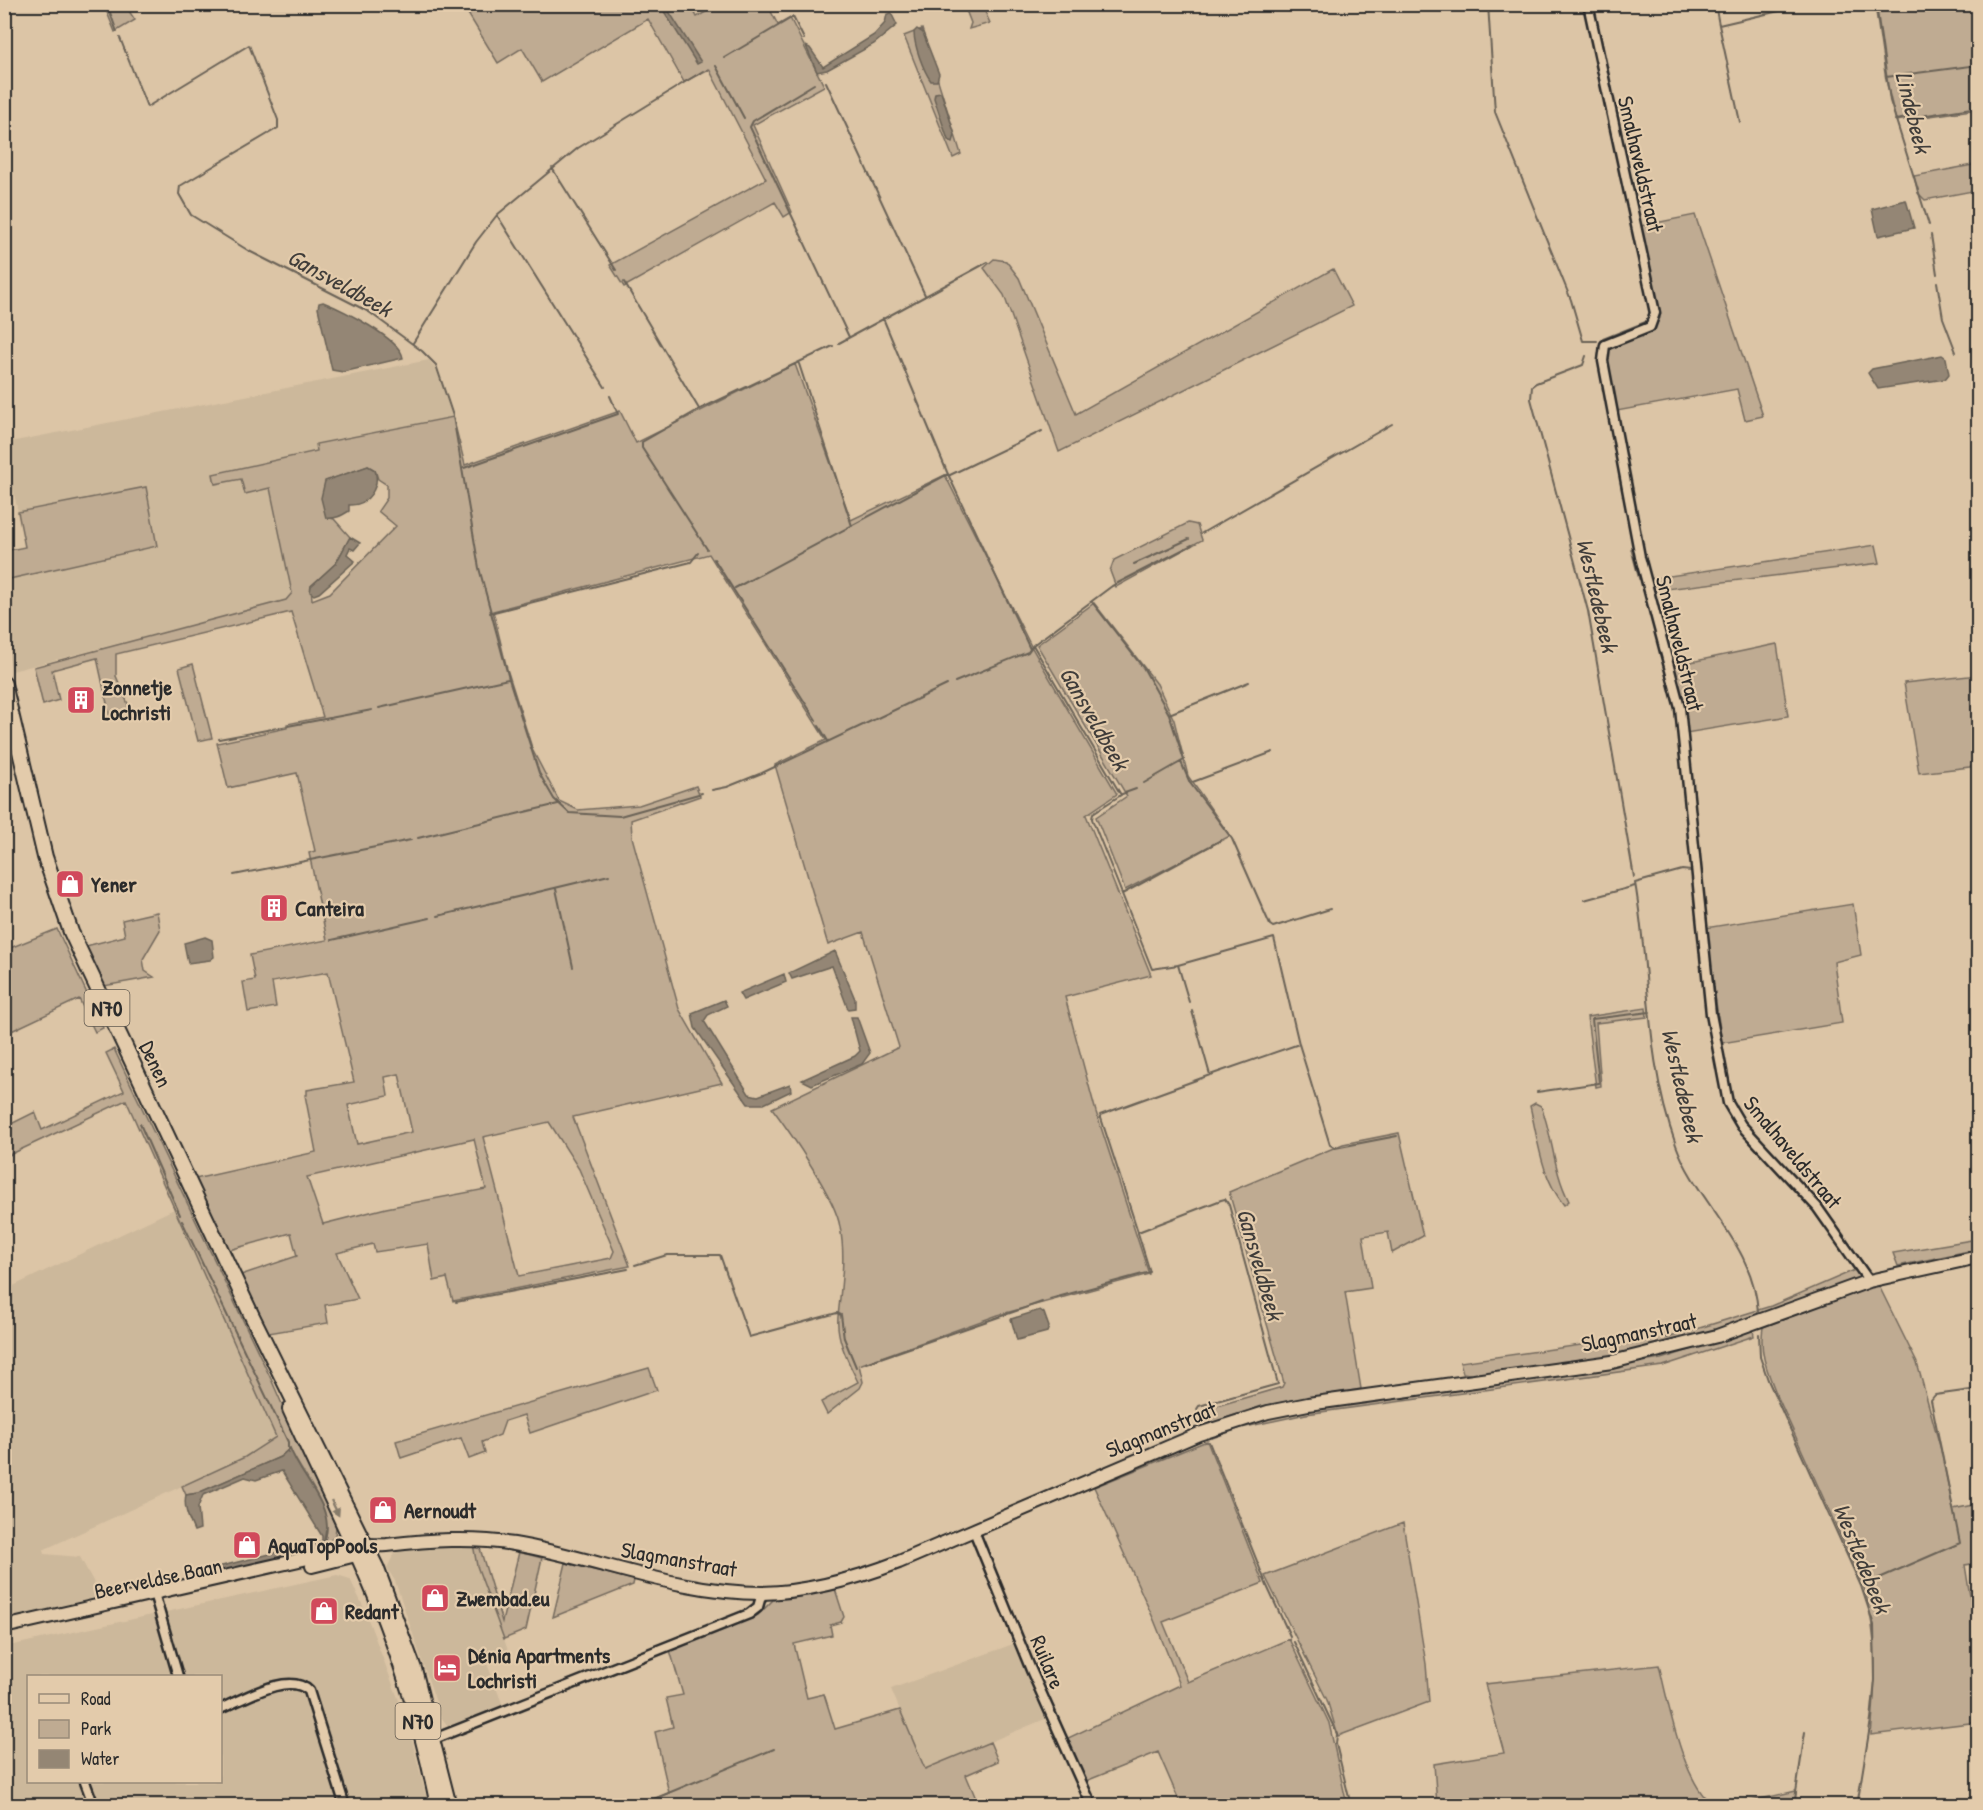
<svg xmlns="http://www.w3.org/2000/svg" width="1983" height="1810" font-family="'Patrick Hand',sans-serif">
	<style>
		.built { fill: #ccb89b; fill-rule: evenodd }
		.green { fill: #bfab92; stroke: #756b5e; stroke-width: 1.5; fill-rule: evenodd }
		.water { fill: #948674; stroke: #6a6257; stroke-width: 1.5 }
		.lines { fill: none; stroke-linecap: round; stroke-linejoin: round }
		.stream { stroke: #6a6257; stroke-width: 2 }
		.street-casing { stroke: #2b2b2b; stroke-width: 13 }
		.secondary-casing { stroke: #2b2b2b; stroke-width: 16 }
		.primary-casing { stroke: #2b2b2b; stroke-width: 18 }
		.street { stroke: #e3cbab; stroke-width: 8 }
		.secondary { stroke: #e3cbab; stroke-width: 12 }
		.primary { stroke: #e3cbab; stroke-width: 14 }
		.oneway { fill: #877b6b }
		.labels { text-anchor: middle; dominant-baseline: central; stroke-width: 4.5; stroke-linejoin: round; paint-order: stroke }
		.shield { fill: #e3cbab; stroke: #625b51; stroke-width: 1.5 }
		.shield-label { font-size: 21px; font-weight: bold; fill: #2b2b2b }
		.street-label { font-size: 22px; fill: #2b2b2b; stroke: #e3cbab }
		.poi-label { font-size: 22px; font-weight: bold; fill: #2b2b2b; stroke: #e3cbab; text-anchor: start }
		.water-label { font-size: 24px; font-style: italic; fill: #403d3a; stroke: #e3cbab }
	</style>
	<rect width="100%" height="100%" fill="#dcc5a6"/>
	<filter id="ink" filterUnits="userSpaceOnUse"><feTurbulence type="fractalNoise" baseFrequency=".0167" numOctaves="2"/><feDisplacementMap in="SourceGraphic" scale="12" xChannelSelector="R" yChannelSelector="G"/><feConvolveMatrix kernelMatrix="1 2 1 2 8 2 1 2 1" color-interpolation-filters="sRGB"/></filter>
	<g filter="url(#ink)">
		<path class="built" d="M 429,360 L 438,372 L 453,417 L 317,444 L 317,451 L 213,474 L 241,478 L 270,488 L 292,593 L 286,600 L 12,671 L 5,641 L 4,580 L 157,546 L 146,487 L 18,512 L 11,479 L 5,480 L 5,443 Z
			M 174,1209 L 276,1437 L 245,1457 L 43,1550 L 44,1554 L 80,1557 L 101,1596 L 5,1620 L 5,1290 Z
			M 458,1544 L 473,1544 L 508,1651 L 486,1661 L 503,1706 L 448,1726 L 441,1717 L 395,1581 L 387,1568 L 394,1554 L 400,1551 Z
			M 337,1575 L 350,1579 L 363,1606 L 409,1727 L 428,1805 L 6,1805 L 4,1647 ZM 28,1676 L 220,1676 L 220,1782 L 28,1782 Z
			M 1013,1644 L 1045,1719 L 925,1769 L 891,1689 Z"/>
		<path class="green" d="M 481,4 L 690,4 L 697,17 L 718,5 L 767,4 L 778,25 L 790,18 L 824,86 L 753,125 L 792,212 L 784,217 L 775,202 L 624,287 L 610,265 L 766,179 L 709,69 L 684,82 L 648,19 L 542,82 L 522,48 L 498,63 L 467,12 Z
			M 104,5 L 125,5 L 135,20 L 115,32 Z
			M 964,5 L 982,5 L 990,23 L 969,29 L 971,23 Z
			M 1875,5 L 1978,5 L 1978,109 L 1896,121 L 1886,80 Z
			M 922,29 L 961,154 L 953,158 L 904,36 Z
			M 1978,164 L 1978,190 L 1925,200 L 1918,193 L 1914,176 Z
			M 1695,215 L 1763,416 L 1745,420 L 1737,389 L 1617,411 L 1606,362 L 1606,349 L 1653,330 L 1660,318 L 1640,226 Z
			M 994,259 L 1006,261 L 1019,278 L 1076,414 L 1333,269 L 1352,306 L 1059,452 L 1004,295 L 984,268 Z
			M 795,364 L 851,520 L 945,475 L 1032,648 L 1117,794 L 1086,815 L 1151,975 L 1065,997 L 1096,1112 L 1149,1274 L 998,1315 L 859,1365 L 863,1382 L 860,1388 L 827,1414 L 821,1402 L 858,1382 C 849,1363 836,1340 838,1317 C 841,1287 846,1257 840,1227 C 836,1199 790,1132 772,1108 L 899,1047 L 863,932 L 828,945 L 775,765 L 826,740 L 709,554 L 493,611 L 507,669 L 533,751 L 559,801 L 578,810 L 639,805 L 696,786 L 700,796 L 631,820 L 632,837 L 679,1009 L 722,1083 L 573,1117 L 630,1266 L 453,1301 L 447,1278 L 434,1281 L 428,1244 L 375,1252 L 373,1244 L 337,1253 L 358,1299 L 325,1305 L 328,1323 L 269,1333 L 241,1275 L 297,1256 L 291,1233 L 229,1250 L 195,1179 L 316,1152 L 305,1095 L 307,1095 L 307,1090 L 354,1082 L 328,972 L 272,982 L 276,1007 L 248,1012 L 243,982 L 255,980 L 250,955 L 327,940 L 309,853 L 315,851 L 297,773 L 228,788 L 217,743 L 287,728 L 287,724 L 323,717 L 291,612 L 116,654 L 116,676 L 128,704 L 127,711 L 110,717 L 97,658 L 52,670 L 59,700 L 43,705 L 34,667 L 286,600 L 292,593 L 270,488 L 245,494 L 241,479 L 215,484 L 213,474 L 317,451 L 316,444 L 453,417 L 465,465 L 620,411 L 636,443 ZM 368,466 L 375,470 L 378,479 L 387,485 L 387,498 L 378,511 L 396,526 L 330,593 L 312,600 L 311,586 L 336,563 L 350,537 L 334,519 L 326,517 L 326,481 ZM 399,1074 L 412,1132 L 357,1144 L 348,1105 L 388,1096 L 385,1077 ZM 549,1122 L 579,1169 L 614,1251 L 611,1258 L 519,1276 L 483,1137 ZM 474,1139 L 486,1189 L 386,1208 L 323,1224 L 307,1177 Z
			M 146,487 L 157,546 L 5,580 L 5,551 L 25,547 L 18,512 Z
			M 1188,523 L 1197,525 L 1202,540 L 1116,587 L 1110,571 L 1114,560 Z
			M 1642,545 L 1650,579 L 1876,545 L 1880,563 L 1650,591 L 1647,577 L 1639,579 L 1631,549 Z
			M 1094,603 L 1157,684 L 1174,720 L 1188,776 L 1230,836 L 1125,890 L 1096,817 L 1127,796 L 1037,645 Z
			M 1777,644 L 1788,716 L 1686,733 L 1672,666 Z
			M 193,664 L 212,738 L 198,741 L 179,668 Z
			M 1978,675 L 1978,766 L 1919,773 L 1904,683 Z
			M 1853,904 L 1861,955 L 1834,962 L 1842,1023 L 1722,1043 L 1705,928 Z
			M 157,912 L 160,930 L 143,959 L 145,971 L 154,977 L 104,986 L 86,946 L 125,936 L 122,920 Z
			M 57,929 L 103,1028 L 95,1032 L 79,999 L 5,1034 L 5,950 Z
			M 1646,1008 L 1647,1017 L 1596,1023 L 1601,1086 L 1596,1087 L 1587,1017 Z
			M 114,1049 L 271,1379 L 336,1527 L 335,1536 L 323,1547 L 321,1548 C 342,1513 303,1480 290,1448 L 280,1457 L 198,1493 L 186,1495 L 182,1486 L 245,1457 L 276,1437 L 126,1100 L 5,1157 L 5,1127 L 35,1112 L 42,1130 L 124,1091 L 106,1053 Z
			M 1535,1103 L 1541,1106 C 1553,1136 1553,1171 1569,1201 L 1564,1205 C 1541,1177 1538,1140 1530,1106 Z
			M 1399,1133 L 1423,1236 L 1392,1253 L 1388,1232 L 1363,1236 L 1371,1288 L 1345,1292 L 1361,1389 L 1262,1406 L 1198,1427 L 1197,1422 L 1203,1419 L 1203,1410 L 1282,1387 L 1284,1383 L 1229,1192 L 1343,1144 Z
			M 1978,1239 L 1978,1249 L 1898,1266 L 1893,1253 Z
			M 1857,1269 L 1860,1277 C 1798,1301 1735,1327 1670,1344 C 1607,1361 1540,1366 1475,1375 L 1463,1373 L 1460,1362 L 1602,1342 L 1605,1346 L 1664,1332 L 1667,1338 L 1771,1306 Z
			M 1878,1284 L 1917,1363 L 1941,1450 L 1953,1509 L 1978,1504 L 1978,1563 L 1965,1565 L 1978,1647 L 1978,1722 L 1871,1735 C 1876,1682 1879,1640 1864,1588 L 1776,1393 C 1767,1370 1759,1353 1763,1327 Z
			M 1753,1330 L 1754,1336 L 1663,1366 L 1306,1414 L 1241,1428 L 1212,1438 L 1211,1436 L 1271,1416 L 1302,1410 L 1548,1377 L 1661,1359 Z
			M 649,1368 L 657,1390 L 530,1433 L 524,1415 L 505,1421 L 500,1435 L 482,1442 L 485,1453 L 469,1459 L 461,1438 L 401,1458 L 396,1441 Z
			M 1207,1441 L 1263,1583 L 1163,1622 L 1188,1682 L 1289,1639 L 1329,1723 L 1347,1805 L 1181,1805 L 1158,1752 L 1086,1781 L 1066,1739 L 1180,1685 L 1154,1620 L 1094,1487 Z
			M 1403,1523 L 1426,1664 L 1429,1702 L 1338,1736 L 1327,1700 L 1265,1576 Z
			M 473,1544 L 479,1545 L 502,1622 L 519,1552 L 542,1558 L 526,1630 L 504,1639 L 477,1566 Z
			M 566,1563 L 634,1580 L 633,1585 L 553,1617 Z
			M 835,1589 L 844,1617 L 841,1622 L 830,1625 L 832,1635 L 794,1644 L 807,1698 L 824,1694 L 835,1729 L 900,1710 L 925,1769 L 990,1742 L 998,1761 L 966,1775 L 977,1801 L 966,1805 L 638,1805 L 669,1793 L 655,1732 L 673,1727 L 666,1698 L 683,1695 L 670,1650 L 758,1615 L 775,1598 Z
			M 1659,1665 C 1668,1702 1683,1783 1713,1805 L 1437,1805 L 1434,1764 L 1504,1753 L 1485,1684 Z
			M 1796,1791 L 1795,1805 L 1734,1805 Z"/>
		<path class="water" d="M 660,5 L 665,5 L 701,62 L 697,64 Z
			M 891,13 L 897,25 L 874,44 L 827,70 L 817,72 L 806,46 L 810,48 L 823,67 L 874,35 L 885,23 L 887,14 Z
			M 917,29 L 923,33 L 939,74 L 937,81 L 931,81 C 923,70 914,45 914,32 Z
			M 941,92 L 955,135 L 953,142 L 948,140 L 934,98 L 935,93 Z
			M 1906,200 L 1914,228 L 1878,236 L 1872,209 Z
			M 323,302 C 341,309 401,339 403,358 L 343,372 L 332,370 L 318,308 L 319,303 Z
			M 1942,355 L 1946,358 L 1949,374 L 1945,379 L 1878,389 L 1868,373 L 1872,369 Z
			M 368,466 L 375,470 C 380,486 369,506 349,505 L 349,511 C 341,516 336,519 326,518 L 321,498 L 325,481 Z
			M 350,537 L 360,543 L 354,550 L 350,548 L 347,554 L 355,561 L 319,593 L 314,595 L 310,592 L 311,586 L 336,563 Z
			M 205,937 L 212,940 L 214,957 L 210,960 L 188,963 L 184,943 Z
			M 835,951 L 855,999 L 855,1008 L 848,1009 L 832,966 L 792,979 L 789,973 Z
			M 784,974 L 786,982 L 743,1000 L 739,993 Z
			M 724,1000 L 727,1006 L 708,1015 L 704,1021 L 749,1094 L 758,1096 L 790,1084 L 791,1091 L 764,1104 L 748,1104 L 695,1028 L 692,1013 Z
			M 851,1017 L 857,1017 L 870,1053 L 862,1064 L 812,1085 L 802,1080 L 855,1056 L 860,1051 Z
			M 1040,1310 L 1044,1313 L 1049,1327 L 1047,1332 L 1017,1340 L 1011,1319 Z
			M 290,1448 C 301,1481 342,1512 321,1548 L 208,1575 L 206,1572 L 210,1569 L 322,1541 L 322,1536 L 282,1471 L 256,1480 L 245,1477 L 203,1495 L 198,1507 L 200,1529 L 194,1531 C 189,1519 183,1507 186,1495 L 198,1493 L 280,1457 Z"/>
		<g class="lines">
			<path class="stream" d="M 107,4 L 117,32
				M 1488,4 L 1495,112 L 1571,300 L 1583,341 L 1597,341
				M 1715,4 L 1719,25 L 1809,4
				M 1876,4 L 1890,101 L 1929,225
				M 1719,25 L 1740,122
				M 120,38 L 147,107 L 249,45 L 278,120 L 278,128 L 180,186 L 179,194 L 191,215 L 249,251 L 369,312 L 422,351 L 436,365 L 453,416 L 479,568 L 509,679 L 539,773 L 554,799 L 569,813 L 620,816 L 702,793
				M 724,58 L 793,17 L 804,39
				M 716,66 L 744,118
				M 1886,77 L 1978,65
				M 826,82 L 925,295
				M 814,84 L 753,121 L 750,127 L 849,337
				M 1895,120 L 1978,107
				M 552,168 L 616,270
				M 497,215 L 605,387
				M 1630,219 L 1641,269
				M 1931,235 L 1937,274
				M 624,282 L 699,409
				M 1937,282 L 1943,318 L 1956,352
				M 1649,304 L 1650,316
				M 883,318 L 947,472 L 1030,649
				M 1603,339 L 1648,321
				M 413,343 L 476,242 L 497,215 L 578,148 L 703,71
				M 839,343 L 988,262
				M 1586,356 L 1583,365 L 1536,383 L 1532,386 L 1531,399 L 1588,611 L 1634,877
				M 799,364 L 852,526
				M 1977,439 L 1978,439
				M 464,468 L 618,414 L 610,396
				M 950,475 L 1042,431
				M 1202,533 L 1392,424
				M 707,549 L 642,448 L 642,442 L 698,410 L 833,346
				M 714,559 L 816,720
				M 1134,564 L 1189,539
				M 735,588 L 948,474
				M 1092,602 L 1144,669 L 1169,714
				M 490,613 L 691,562 L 698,553
				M 1033,645 L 1121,795 L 1093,813 L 1092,819 L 1152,969 L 1178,965 L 1189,1002
				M 955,682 L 1028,652 L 1033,645 L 1112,586 L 1192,545
				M 379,708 L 508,679
				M 819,726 L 828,741
				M 219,739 L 372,710
				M 1181,762 L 1190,783 L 1273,752
				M 1144,783 L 1184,760 L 1169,714 L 1249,682
				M 1190,783 L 1232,839 L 1270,925 L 1273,927 L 1330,909
				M 712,790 L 727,787 L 762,773 L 947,685
				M 1122,794 L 1136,789
				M 418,838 L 558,804
				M 1691,871 L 1682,870 L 1635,883 C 1650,969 1645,1061 1676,1145 C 1697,1203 1754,1244 1758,1312
				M 234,875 L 411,840
				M 556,889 L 573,967
				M 1122,894 L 1221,840
				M 1584,900 L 1635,886
				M 438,916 L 609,875
				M 332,940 L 430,918
				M 1178,965 L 1274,938 L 1299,1044 L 1330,1145 L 1335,1148 L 1397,1136
				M 1192,1011 L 1210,1075 L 1100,1115 L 1138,1232 L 1221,1200 L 1225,1199 L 1229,1205 L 1278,1384 L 1199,1406 L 1197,1409 L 1201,1422
				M 1210,1075 L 1299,1044
				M 1537,1092 L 1599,1083 L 1592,1019 L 1650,1012
				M 140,1124 L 180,1215
				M 182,1221 L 288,1442 L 288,1452
				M 635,1265 L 667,1255 L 720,1255 L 749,1337 L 837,1313 L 841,1315 L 844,1338 L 856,1367
				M 1050,1299 L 1150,1272 L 1138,1233
				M 456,1302 L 628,1269
				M 1759,1334 L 1760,1357 L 1768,1380 L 1861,1586 L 1874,1625 L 1875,1680 L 1871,1720 L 1857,1806
				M 866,1363 L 1042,1302
				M 1209,1442 L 1267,1586 L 1290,1636
				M 324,1542 L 326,1530
				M 1861,1586 L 1960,1543 L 1931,1400 L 1935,1395 L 1978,1389
				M 1294,1642 L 1337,1734 L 1336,1744 L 1351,1806
				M 637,1806 L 774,1749
				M 1794,1806 L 1805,1732"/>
			<g class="street-casing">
				<path id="street" d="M 1588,4 L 1655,313 L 1650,327 L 1605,345 L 1603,361 L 1640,557 L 1680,708 L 1711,1014 L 1728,1103 L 1741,1125 L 1817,1207 L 1869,1281
					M 974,1531 L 1031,1670 L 1092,1806
					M 154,1593 L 178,1676
					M 220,1709 C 244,1699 289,1671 309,1691 L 345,1806
					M 434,1739 L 749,1614 L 758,1607 L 762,1593
					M 85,1782 L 94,1806"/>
			</g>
			<g class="secondary-casing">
				<path id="secondary" d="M 312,1566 L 356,1555 L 364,1550
					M 4,1627 L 321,1555 C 331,1552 341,1546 351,1545 C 363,1544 375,1546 387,1545 C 430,1540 471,1537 514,1544 C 597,1558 676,1593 762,1593 C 809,1592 855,1579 899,1562 L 1199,1434 L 1268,1412 L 1308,1404 L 1612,1362 L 1717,1336 L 1869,1281 L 1978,1257"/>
			</g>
			<g class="primary-casing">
				<path id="primary" d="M 4,684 L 45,857 L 71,932 L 252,1316 L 376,1567 L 414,1669 L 449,1806
					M 290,1409 C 319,1473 351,1536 377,1600 C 404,1666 424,1736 438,1806"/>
			</g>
			<use href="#street" class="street"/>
			<use href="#secondary" class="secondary"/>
			<use href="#primary" class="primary"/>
		</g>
		<defs><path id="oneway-solid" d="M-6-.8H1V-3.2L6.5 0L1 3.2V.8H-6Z" transform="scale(1.5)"/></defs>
		<use class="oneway" href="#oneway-solid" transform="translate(335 1508) rotate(64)"/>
	</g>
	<defs>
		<g id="building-square" transform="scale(1.5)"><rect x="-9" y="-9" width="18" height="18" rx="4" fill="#d1495b" stroke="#e3cbab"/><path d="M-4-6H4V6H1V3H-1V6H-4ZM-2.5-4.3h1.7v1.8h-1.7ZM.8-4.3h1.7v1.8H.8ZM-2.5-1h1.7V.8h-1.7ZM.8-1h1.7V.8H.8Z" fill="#fff"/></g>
		<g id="shop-square" transform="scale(1.5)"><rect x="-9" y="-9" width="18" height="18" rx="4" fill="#d1495b" stroke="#e3cbab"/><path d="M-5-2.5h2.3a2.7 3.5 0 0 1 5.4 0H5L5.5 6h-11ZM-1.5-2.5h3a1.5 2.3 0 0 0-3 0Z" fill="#fff"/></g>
		<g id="hotel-square" transform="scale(1.5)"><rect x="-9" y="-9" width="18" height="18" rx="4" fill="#d1495b" stroke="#e3cbab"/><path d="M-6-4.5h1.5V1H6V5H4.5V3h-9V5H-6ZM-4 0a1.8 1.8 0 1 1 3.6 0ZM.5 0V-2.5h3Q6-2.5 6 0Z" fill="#fff"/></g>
	</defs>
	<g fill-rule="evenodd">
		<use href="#building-square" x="81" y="700"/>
		<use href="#shop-square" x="70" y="884"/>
		<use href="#building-square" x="274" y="908"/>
		<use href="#shop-square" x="383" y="1510"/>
		<use href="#shop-square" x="247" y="1545"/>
		<use href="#shop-square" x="435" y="1598"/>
		<use href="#shop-square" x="324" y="1611"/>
		<use href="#hotel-square" x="447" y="1668"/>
	</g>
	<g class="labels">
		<g class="shield">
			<rect x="84.5" y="990" width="45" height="36" rx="4.5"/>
			<rect x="395.5" y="1703" width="45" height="36" rx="4.5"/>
		</g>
		<g class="shield-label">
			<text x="107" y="1008">N70</text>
			<text x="418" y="1721">N70</text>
		</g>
		<g class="street-label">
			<text transform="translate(1641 164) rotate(77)">Smalhaveldstraat</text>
			<text transform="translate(1680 643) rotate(76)">Smalhaveldstraat</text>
			<text transform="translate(156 1064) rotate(65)">Denen</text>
			<text transform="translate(1793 1152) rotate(50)">Smalhaveldstraat</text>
			<text transform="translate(1639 1332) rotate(-12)">Slagmanstraat</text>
			<text transform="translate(1161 1429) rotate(-22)">Slagmanstraat</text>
			<text transform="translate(679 1559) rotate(10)">Slagmanstraat</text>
			<text transform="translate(158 1578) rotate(-12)">Beerveldse Baan</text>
			<text transform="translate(1048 1662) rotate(67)">Ruilare</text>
		</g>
		<g class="poi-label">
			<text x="102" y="687">Zonnetje<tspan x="102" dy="25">Lochristi</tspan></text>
			<text x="91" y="884">Yener</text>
			<text x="295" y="908">Canteira</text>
			<text x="404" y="1510">Aernoudt</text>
			<text x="268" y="1545">AquaTopPools</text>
			<text x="456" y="1598">Zwembad.eu</text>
			<text x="345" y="1611">Redant</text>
			<text x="468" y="1655">Dénia Apartments<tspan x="468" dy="25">Lochristi</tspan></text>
		</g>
		<g class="water-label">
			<text transform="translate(1914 112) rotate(76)">Lindebeek</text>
			<text transform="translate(340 282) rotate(29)">Gansveldbeek</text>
			<text transform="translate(1598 595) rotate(77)">Westledebeek</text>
			<text transform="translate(1095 718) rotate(60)">Gansveldbeek</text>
			<text transform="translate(1683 1085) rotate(77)">Westledebeek</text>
			<text transform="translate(1261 1264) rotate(74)">Gansveldbeek</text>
			<text transform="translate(1863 1558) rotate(68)">Westledebeek</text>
		</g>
	</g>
	<rect width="1983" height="1810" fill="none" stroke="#e3cbab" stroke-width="24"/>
	<rect x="12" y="12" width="1959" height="1786" fill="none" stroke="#2b2b2b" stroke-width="2" filter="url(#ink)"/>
	<rect x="27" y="1675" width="195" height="108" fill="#e3cbab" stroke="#998b78" stroke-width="1.5"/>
	<rect x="39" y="1694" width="30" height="9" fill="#e3cbab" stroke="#998b78" stroke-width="1.5"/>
	<text x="81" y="1705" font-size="18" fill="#2b2b2b">Road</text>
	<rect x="39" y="1720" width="30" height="18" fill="#bfab92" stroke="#998b78" stroke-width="1.5"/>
	<text x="81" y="1735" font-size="18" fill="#2b2b2b">Park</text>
	<rect x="39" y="1750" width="30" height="18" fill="#948674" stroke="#998b78" stroke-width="1.5"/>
	<text x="81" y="1765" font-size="18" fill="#2b2b2b">Water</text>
</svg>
